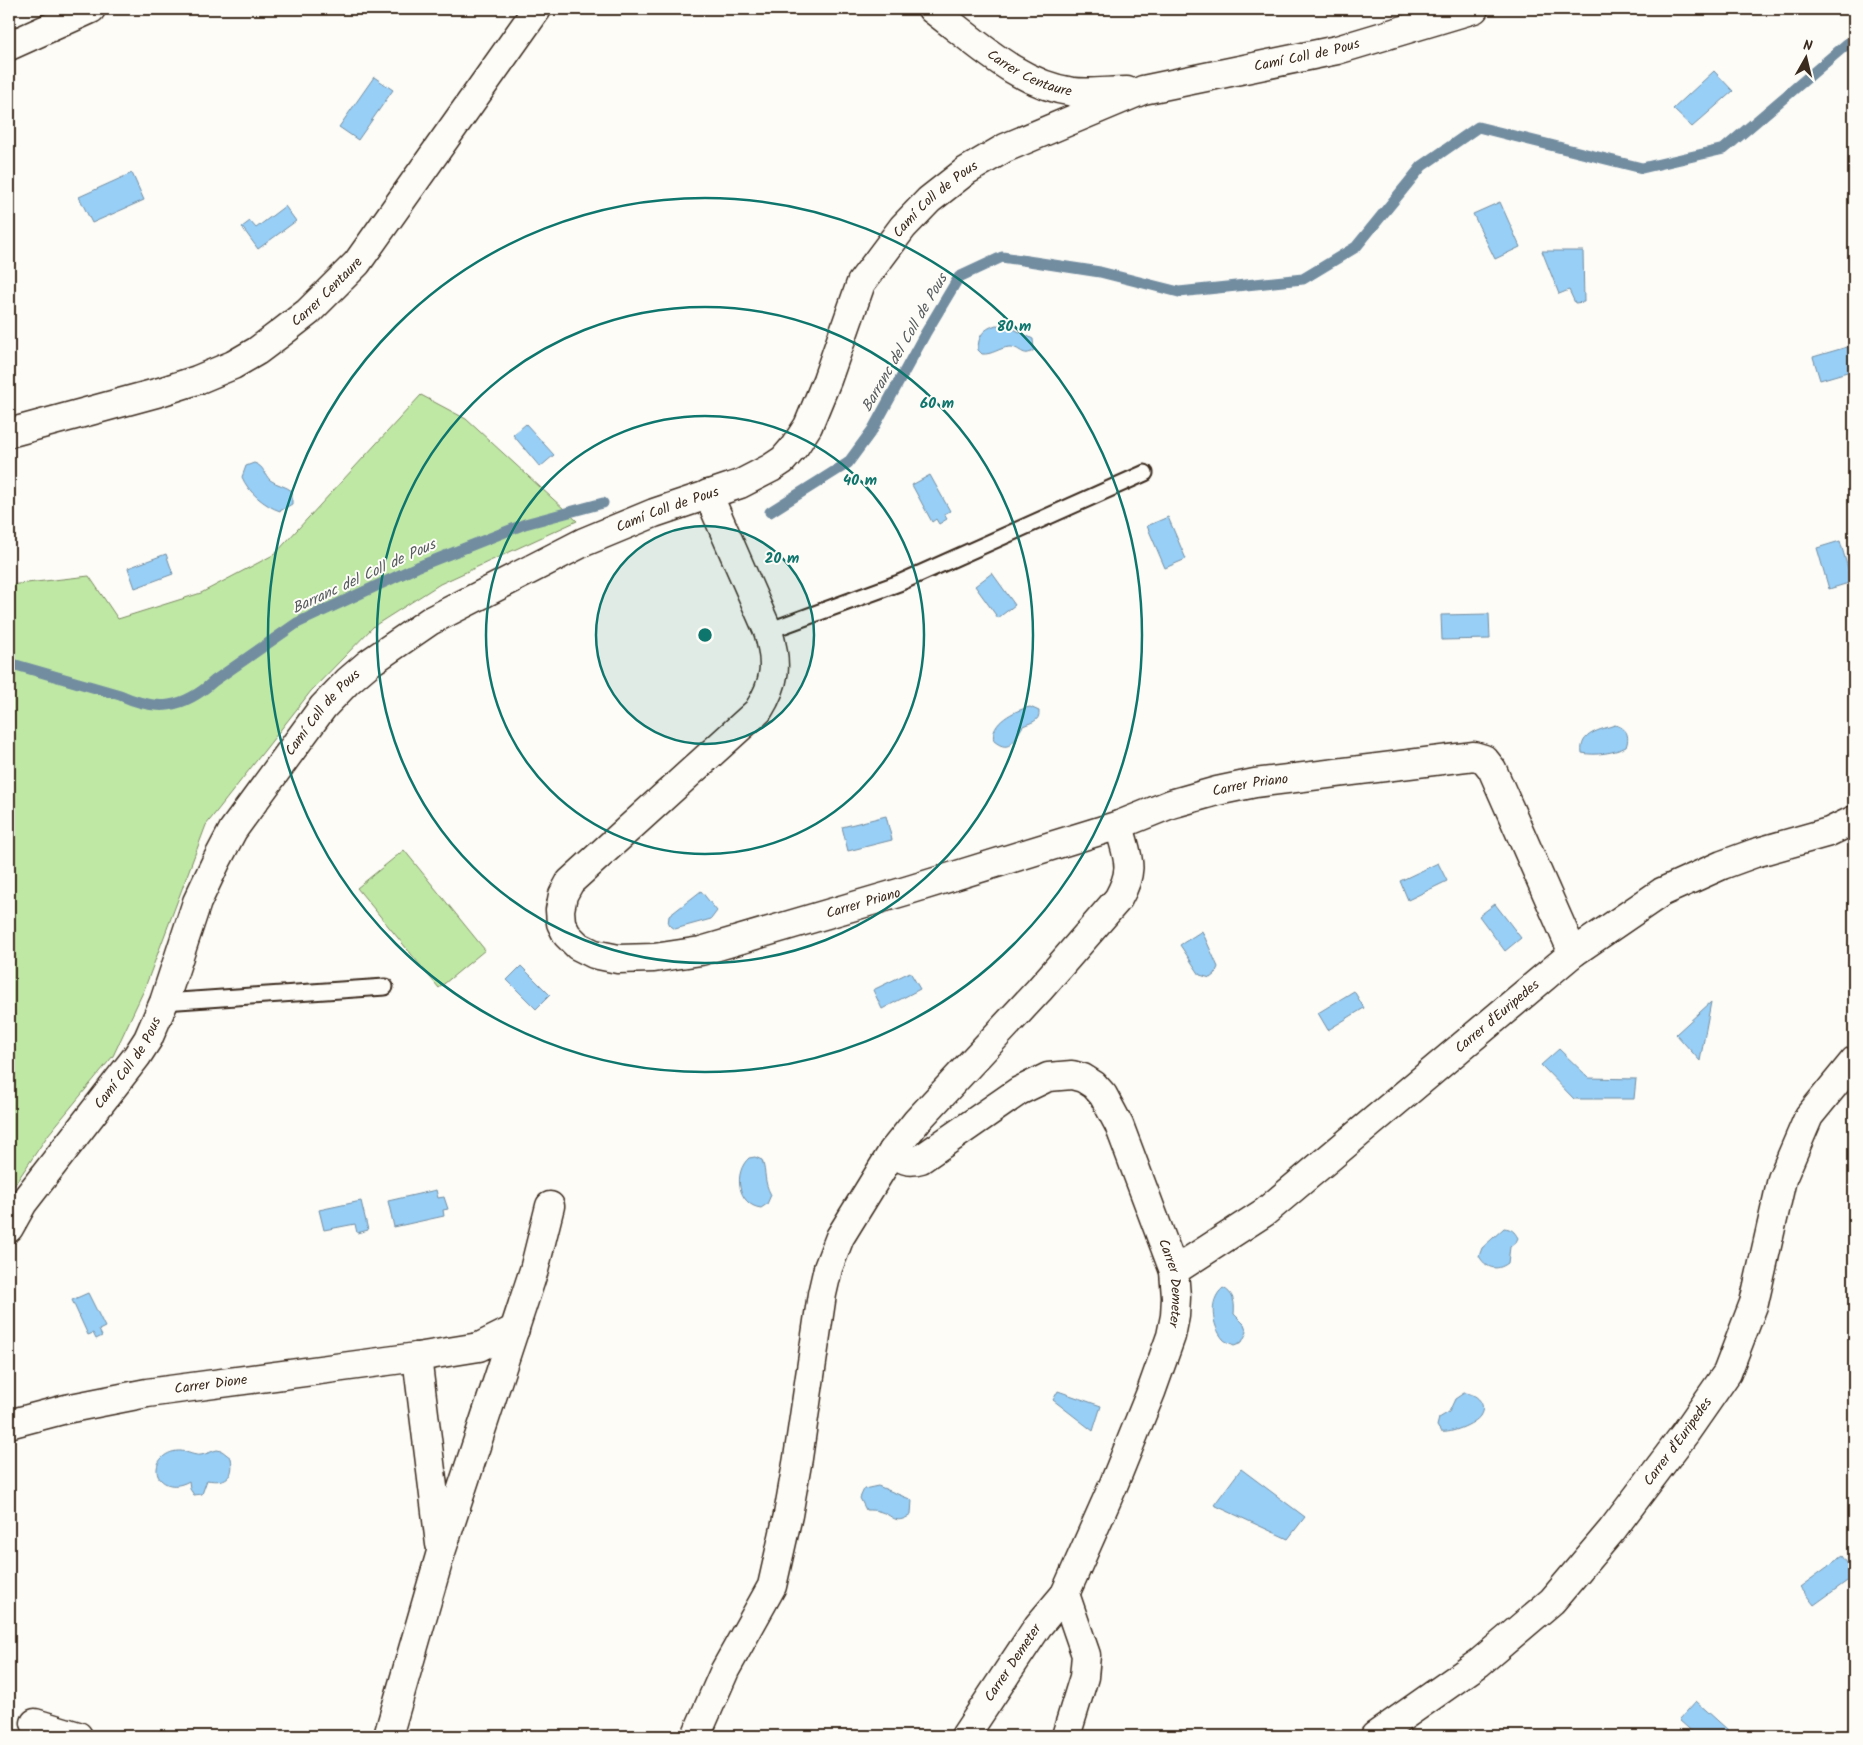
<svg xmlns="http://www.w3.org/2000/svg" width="1863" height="1745" font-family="Kalam,sans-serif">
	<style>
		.green { fill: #bfe8a5; stroke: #7d8962 }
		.water { fill: #98cff7; stroke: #738da0 }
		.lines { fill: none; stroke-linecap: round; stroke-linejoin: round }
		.stream { stroke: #738da0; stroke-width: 11 }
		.lane-casing { stroke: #3b2a1e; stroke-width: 19 }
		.street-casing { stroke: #3b2a1e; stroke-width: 31 }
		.lane { stroke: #fdfcf7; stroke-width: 15 }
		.street { stroke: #fdfcf7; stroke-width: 28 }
		.ring { fill: none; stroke: #0f766e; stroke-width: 2.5 }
		.labels { text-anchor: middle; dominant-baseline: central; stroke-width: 4; stroke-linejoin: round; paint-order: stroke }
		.street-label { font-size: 14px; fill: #3b2a1e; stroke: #fdfcf7 }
		.water-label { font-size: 15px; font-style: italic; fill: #575c5f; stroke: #fdfcf7 }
		.centre { fill: #0f766e; stroke: #fdfcf7; stroke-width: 2.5 }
		.ring-label { font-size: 15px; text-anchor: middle; font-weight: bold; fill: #0f766e; stroke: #fdfcf7; stroke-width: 4; stroke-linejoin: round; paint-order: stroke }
	</style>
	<rect width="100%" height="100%" fill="#fdfcf7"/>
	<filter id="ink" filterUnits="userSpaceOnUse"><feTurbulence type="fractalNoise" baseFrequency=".02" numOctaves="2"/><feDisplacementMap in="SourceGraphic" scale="10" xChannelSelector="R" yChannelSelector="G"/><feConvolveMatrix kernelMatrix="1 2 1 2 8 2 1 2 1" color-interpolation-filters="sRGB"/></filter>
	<g filter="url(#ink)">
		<path class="green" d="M 421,395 L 466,419 L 577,521 L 440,584 L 374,626 L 311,691 L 206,825 L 144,990 L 113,1056 L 48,1135 L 9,1193 L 9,585 L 89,576 L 118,619 L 201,593 L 275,554 Z
			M 404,850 L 485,950 L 439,988 L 357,888 Z"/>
		<path class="water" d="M 1714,71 L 1733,91 L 1692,127 L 1673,109 Z
			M 374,77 L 393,90 L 358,140 L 339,127 Z
			M 132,173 L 144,200 L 92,223 L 79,197 Z
			M 1500,202 L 1520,247 L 1495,259 L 1473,214 Z
			M 285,206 L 296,221 L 258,249 L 242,227 L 250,221 L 256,228 Z
			M 1542,251 L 1583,251 L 1584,302 L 1575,303 L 1569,290 L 1559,294 Z
			M 996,325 L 1008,326 L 1033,339 L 1034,350 C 1023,359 1020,346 1009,347 C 999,348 992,355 982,354 L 978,350 C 978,336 983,329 996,325 Z
			M 1854,345 L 1854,370 L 1820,380 L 1813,357 Z
			M 526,424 L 554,455 L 540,467 L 513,435 Z
			M 254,463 C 264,466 264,474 270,480 C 277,485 286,486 292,491 L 292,504 L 280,511 C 265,506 248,492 242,477 L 246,466 Z
			M 930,475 L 950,511 L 944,514 L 947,519 L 939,524 L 936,519 L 932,522 L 912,485 Z
			M 1168,517 L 1186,559 L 1165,568 L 1147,526 Z
			M 1840,541 L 1852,582 L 1829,589 L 1817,548 Z
			M 166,554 L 173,574 L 135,588 L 128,568 Z
			M 992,573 L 1015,605 L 998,618 L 975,586 Z
			M 1489,614 L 1490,639 L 1442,640 L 1441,615 Z
			M 1030,707 L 1039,711 C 1040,722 1031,722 1023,726 C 1015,738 1011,755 994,741 C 989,723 1015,710 1030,707 Z
			M 1615,725 C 1627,728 1630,736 1626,747 C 1614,753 1595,756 1582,753 C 1579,733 1600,730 1615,725 Z
			M 886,816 L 892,840 L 848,851 L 842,827 Z
			M 1438,863 L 1447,881 L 1408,900 L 1400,881 Z
			M 701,891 L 717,911 L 711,919 L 675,929 L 668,924 L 669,916 Z
			M 1495,904 L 1521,938 L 1505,951 L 1479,916 Z
			M 1202,931 L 1218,967 L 1215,974 L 1210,978 L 1200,975 L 1180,945 Z
			M 521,966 L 550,995 L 536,1009 L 507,980 Z
			M 910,972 L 920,989 L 882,1009 L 873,990 Z
			M 1354,991 L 1364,1008 L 1328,1030 L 1318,1013 Z
			M 1711,1002 L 1700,1061 L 1676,1034 Z
			M 1559,1049 L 1589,1078 L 1636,1079 L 1634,1099 L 1574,1099 L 1541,1065 Z
			M 755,1157 L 762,1160 C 767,1174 763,1180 771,1195 L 767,1204 L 761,1208 C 737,1205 733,1172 749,1158 Z
			M 436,1190 L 438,1198 L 444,1197 L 448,1209 L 443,1210 L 444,1216 L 394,1227 L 388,1201 Z
			M 361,1201 L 368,1230 L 357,1233 L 355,1224 L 324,1230 L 319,1210 Z
			M 1504,1228 C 1512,1229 1514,1231 1518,1238 L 1516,1242 L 1510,1247 L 1508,1263 C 1496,1272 1486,1268 1479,1256 L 1482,1248 Z
			M 1223,1288 C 1234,1293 1235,1303 1234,1314 L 1244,1324 L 1247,1332 L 1242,1342 L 1234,1345 C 1231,1343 1225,1342 1223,1339 C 1212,1326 1208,1300 1223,1288 Z
			M 88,1293 L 105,1327 L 99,1330 L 102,1336 L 96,1339 L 93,1333 L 88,1335 L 72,1300 Z
			M 1058,1391 L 1101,1406 L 1093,1431 L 1053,1400 Z
			M 1464,1393 C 1476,1393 1488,1404 1480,1416 C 1475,1424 1450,1434 1441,1432 L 1437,1426 L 1439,1418 L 1449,1412 L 1455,1399 Z
			M 217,1450 L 222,1451 L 231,1458 C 235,1478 225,1483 207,1480 L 202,1494 L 194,1495 L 190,1489 L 189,1481 C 179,1487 165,1488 158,1476 C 153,1461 167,1450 181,1451 C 188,1452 195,1456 201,1455 C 207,1454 212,1451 217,1450 Z
			M 1241,1469 L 1305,1517 L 1288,1539 L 1214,1505 Z
			M 878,1486 L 912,1500 L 911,1515 C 893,1526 895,1515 878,1511 C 875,1510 870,1510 866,1510 L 860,1498 L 864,1489 Z
			M 1842,1556 L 1854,1573 L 1854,1576 L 1814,1605 L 1800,1587 Z
			M 1696,1701 L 1728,1730 L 1722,1736 L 1697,1736 L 1679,1720 Z"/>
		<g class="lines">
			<path class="stream" d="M 770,512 L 848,463 L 873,429 L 925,334 L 959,277 L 1002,257 L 1100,272 L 1179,292 L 1303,279 L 1356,247 L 1422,166 L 1478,127 L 1642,168 L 1724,149 L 1854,38
				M 9,663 L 120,695 C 157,712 183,709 214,681 L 297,623 L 417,567 L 525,524 L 603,503"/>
			<g class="lane-casing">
				<path id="lane" d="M 768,631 L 899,583 L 1145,473
					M 164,1002 L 385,987"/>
			</g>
			<g class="street-casing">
				<g id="street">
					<path id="s1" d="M 932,9 C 975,41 1017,84 1073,92 C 1090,94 1109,91 1127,91"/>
					<path d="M 9,46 L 91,9"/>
					<path id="s2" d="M 9,433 L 160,392 L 197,380 L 233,365 L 257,351 L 281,333 L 308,312 L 357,263 L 537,9"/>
					<path id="s3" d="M 708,494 L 768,631 C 778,664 776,682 758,711 L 570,882 L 563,895 L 560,910 L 561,923 L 567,935 L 578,946 L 594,954 L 618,959 L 654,958 L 701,951 L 909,890 L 1119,825 L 1171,804 L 1217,791 L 1255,783 L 1474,756 L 1484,759 L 1492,769 L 1573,953"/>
					<path id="s4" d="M 893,1151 C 903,1160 908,1163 921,1159 L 1019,1091 L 1048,1077 L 1072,1075 L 1083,1078 L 1094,1085 L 1103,1095 L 1119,1125 L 1174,1271 L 1176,1297 L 1175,1316 L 1171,1336 L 1151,1392 L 1113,1486 L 1065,1594 L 1038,1626 L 965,1736"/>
					<path id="s5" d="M 9,1228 L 23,1203 L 137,1056 L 148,1039 L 164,1002 L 197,902 L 216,862 L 233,830 L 323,707 L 348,681 L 369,663 L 430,621 L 584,542 L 654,513 L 740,484 L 771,468 L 783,460 L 795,446 L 808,426 L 827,380 L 861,283 L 903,227 L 929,200 L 966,171 L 1005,148 L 1143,90 L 1337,50 L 1474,9"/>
					<path id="s6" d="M 1174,1271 L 1265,1212 L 1573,953 L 1662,892 L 1722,865 L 1755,853 L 1829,832 L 1854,820"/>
					<path d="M 417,1357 L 440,1544"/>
					<path id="s7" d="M 9,1424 L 66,1409 L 147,1393 L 417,1357 L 479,1347 L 515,1329"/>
					<path d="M 1065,1594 L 1086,1655 L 1084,1677 L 1066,1736"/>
					<path d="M 35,1723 L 78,1736"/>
					<path d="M 388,1736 L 441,1552 L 534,1270 L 550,1206"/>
					<path d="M 696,1736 L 725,1670 L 772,1586 L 788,1515 L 798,1458 L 822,1294 L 828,1268 L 840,1237 L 893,1151 L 917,1121 L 1039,990 L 1118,899 C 1136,867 1127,858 1119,825"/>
					<path id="s8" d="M 1375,1736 L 1479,1663 L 1552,1601 L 1612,1530 L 1686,1432 L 1727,1373 L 1754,1303 L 1782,1179 L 1809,1116 L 1854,1061"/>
				</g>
			</g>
			<use href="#lane" class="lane"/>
			<use href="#street" class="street"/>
		</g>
	</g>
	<circle cx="705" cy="635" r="109" fill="#0f766e" fill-opacity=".12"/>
	<g class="ring">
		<circle cx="705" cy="635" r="109"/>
		<circle cx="705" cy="635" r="219"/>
		<circle cx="705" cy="635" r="328"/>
		<circle cx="705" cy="635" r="437"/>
	</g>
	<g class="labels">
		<g class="street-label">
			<text stroke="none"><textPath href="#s5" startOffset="1852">Camí Coll de Pous</textPath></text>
			<text stroke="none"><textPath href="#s1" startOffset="118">Carrer Centaure</textPath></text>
			<text stroke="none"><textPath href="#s5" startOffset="1448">Camí Coll de Pous</textPath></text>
			<text stroke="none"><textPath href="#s2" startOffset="354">Carrer Centaure</textPath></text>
			<text stroke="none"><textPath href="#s5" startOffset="1014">Camí Coll de Pous</textPath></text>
			<text stroke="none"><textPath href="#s5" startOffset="609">Camí Coll de Pous</textPath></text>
			<text stroke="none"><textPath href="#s3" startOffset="1260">Carrer Priano</textPath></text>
			<text stroke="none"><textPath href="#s3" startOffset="855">Carrer Priano</textPath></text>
			<text stroke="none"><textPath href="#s6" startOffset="412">Carrer d'Euripedes</textPath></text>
			<text stroke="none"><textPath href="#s5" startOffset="204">Camí Coll de Pous</textPath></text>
			<text stroke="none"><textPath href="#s4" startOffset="446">Carrer Demeter</textPath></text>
			<text stroke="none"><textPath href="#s7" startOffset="206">Carrer Dione</textPath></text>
			<text stroke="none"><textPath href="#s8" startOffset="426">Carrer d'Euripedes</textPath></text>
			<text transform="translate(1013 1663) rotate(-56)">Carrer Demeter</text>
		</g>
		<g class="water-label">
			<text transform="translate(905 343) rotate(-60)">Barranc del Coll de Pous</text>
			<text transform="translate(364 577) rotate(-25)">Barranc del Coll de Pous</text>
		</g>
	</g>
	<circle cx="705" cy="635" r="8" class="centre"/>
	<g class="ring-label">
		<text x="1014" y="331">80 m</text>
		<text x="937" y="408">60 m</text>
		<text x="860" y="485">40 m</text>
		<text x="782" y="563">20 m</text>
	</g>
	<rect width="1863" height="1745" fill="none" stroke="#fdfcf7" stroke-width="30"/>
	<rect x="15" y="15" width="1833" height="1715" fill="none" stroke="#3b2a1e" stroke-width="2" filter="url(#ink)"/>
	<g transform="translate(1806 58) rotate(8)" stroke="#fdfcf7" stroke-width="4" paint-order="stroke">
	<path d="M0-4L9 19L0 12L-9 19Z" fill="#3b2a1e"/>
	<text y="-8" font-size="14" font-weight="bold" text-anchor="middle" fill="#3b2a1e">N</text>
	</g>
</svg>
